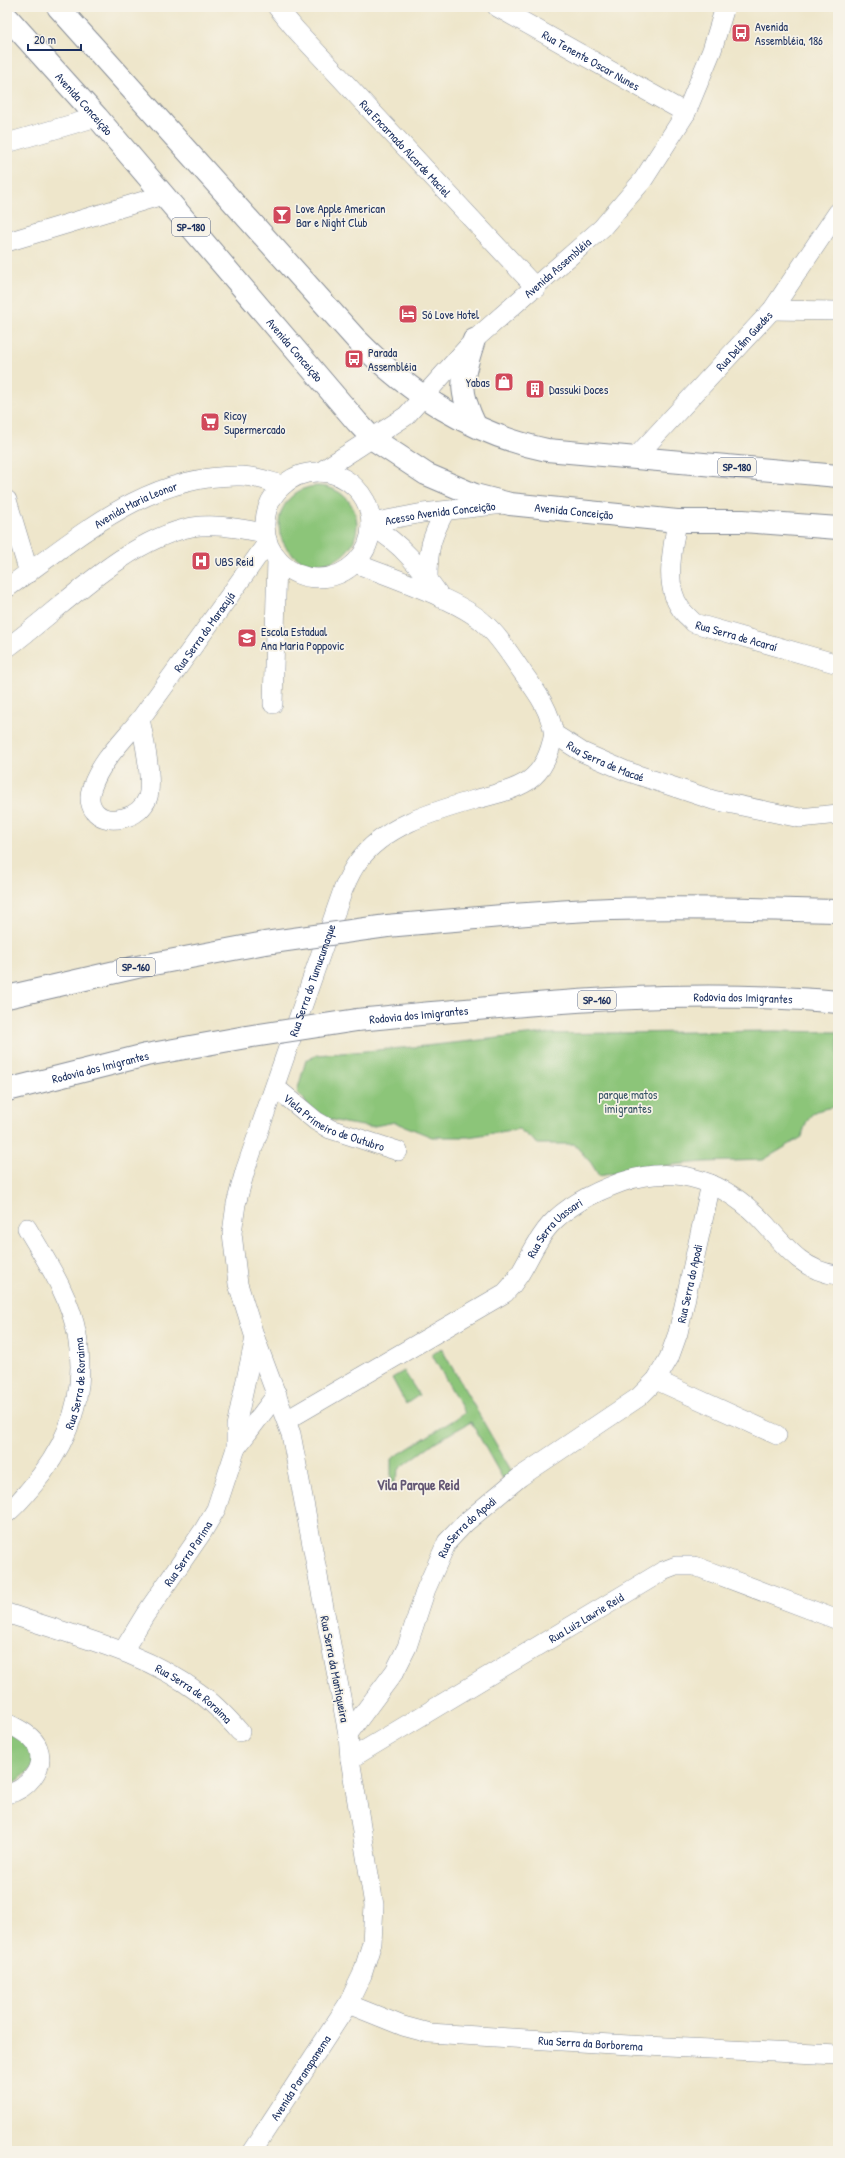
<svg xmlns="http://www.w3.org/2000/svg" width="845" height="2158" font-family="'Patrick Hand',sans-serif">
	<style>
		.green { fill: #8cc579; stroke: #547a6c }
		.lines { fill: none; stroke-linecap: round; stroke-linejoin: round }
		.minor-casing { stroke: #848a94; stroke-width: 20 }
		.major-casing { stroke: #848a94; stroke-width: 24 }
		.highway-casing { stroke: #848a94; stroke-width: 24 }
		.minor { stroke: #fff; stroke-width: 19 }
		.major { stroke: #fff; stroke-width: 22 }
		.highway { stroke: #fff; stroke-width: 22 }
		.highway-bridge-casing { stroke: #848a94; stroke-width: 24; stroke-linecap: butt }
		.highway-bridge { stroke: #fff; stroke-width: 22 }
		.labels { text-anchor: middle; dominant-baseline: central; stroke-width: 3.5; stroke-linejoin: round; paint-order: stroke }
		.shield { fill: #f7f3e8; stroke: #5d6a87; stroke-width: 1 }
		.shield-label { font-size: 11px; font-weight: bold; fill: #1b2f5e }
		.poi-label { font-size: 12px; fill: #1b2f5e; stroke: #f7f3e8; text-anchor: start }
		.street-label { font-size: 12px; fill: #1b2f5e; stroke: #f7f3e8 }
		.park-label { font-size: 12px; fill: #375465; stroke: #f7f3e8 }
		.quarter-label { font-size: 14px; font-weight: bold; fill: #635774; stroke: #f7f3e8 }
	</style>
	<rect width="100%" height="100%" fill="#f7f3e8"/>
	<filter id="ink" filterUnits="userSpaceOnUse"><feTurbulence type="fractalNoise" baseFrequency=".025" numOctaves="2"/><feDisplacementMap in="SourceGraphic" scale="8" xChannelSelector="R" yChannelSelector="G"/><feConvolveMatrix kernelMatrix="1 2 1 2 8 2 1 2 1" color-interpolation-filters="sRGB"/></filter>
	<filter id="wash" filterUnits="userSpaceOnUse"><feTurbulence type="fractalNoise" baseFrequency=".012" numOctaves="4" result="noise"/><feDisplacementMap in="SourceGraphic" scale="16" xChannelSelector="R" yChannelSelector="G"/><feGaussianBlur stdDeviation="0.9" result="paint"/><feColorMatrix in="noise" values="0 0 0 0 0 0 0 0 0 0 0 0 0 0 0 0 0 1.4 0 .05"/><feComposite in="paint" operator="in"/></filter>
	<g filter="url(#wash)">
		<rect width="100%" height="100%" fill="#eee6cb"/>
		<path class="green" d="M279 525a39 39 0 1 1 78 0a39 39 0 1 1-78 0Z
			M 772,1031 L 838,1032 L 838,1106 C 813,1111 808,1111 802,1137 L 763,1160 L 704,1162 L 650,1167 L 599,1176 L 591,1163 L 574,1144 L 538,1144 L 519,1129 L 468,1137 L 432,1137 L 395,1122 L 369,1127 L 344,1123 L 312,1114 L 303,1098 L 297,1092 L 306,1060 L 317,1055 L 425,1046 L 536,1034 Z
			M 441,1348 L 512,1472 L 503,1479 L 471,1422 L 435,1442 L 400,1468 L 391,1489 L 391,1459 L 465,1413 L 432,1355 Z
			M 404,1371 L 419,1395 L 406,1404 L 392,1378 Z
			M 10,1731 L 33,1749 L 33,1768 L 7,1789 L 7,1733 Z"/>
	</g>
	<g filter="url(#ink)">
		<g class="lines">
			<g class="minor-casing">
				<g id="minor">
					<path id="s1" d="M 277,7 L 296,30 L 536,288"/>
					<path id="s2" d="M 497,7 L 686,113"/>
					<path d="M 7,143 L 97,117"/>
					<path d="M 7,242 L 163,195"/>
					<path d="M 772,310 L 838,311"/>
					<path id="s3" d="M 635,458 L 772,310 L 838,212"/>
					<path id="s4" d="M 320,472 L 406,416 L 474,340 L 602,228 L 643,180 L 686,113 L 712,50 L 725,7"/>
					<circle cx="318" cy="525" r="53"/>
					<path d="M 7,500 L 29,573"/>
					<path id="s5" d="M 677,521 C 673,548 663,585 681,609 C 684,614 690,618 694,623 L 838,664"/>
					<path id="s6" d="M 371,523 L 423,513 L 504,504"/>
					<path d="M 371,526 C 402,543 422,570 442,599"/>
					<path id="s7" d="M 355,563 C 389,577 458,599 484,623 C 500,637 511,656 523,673 C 538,694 549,708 554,734 L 582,752 L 626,771 L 713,800 L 800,818 L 838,814"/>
					<path d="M 428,579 C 428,548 431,538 445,511"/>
					<path id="s8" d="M 7,588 C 79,537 146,474 241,476 C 255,476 270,482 283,485"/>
					<path d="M 7,648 C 62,608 125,540 192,527 C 216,523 241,529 265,533"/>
					<path d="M 273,704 L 277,560"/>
					<path id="s9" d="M 140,719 C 144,739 153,779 148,797 C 144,808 134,816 123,818 C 101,824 84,809 92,787 C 102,759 124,740 141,718 C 184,660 225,602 267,543"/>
					<path id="s10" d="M 275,1087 L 316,1121 L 330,1129 L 398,1151"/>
					<path d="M 656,1380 L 777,1435"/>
					<path id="s11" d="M 287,1420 L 505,1293 C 526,1272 531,1246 550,1225 C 568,1205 597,1191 622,1182 C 678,1163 727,1182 766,1225 C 786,1248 805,1272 838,1275"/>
					<path d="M 236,1448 L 277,1394"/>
					<path id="s12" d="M 7,1513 C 16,1506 23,1497 30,1489 C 68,1445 88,1394 77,1335 C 70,1296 47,1262 27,1228"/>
					<path id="s13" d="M 7,1613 C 72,1636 142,1650 198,1692 C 214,1703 227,1717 240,1732"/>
					<path id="s14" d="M 123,1651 L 145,1615 L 203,1531 L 216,1509 L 236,1448 L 236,1426 L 255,1338"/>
					<path d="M 7,1723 C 17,1728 34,1736 38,1748 C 46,1769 26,1790 7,1794"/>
					<path id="s15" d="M 348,1734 L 395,1671 L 407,1647 L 426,1589 L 447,1542 L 465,1523 L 520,1477 L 639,1397 L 656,1380 L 669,1358 L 678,1333 L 711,1184"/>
					<path id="s16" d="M 350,1759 L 663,1571 L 676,1566 L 695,1566 L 838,1620"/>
					<path id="s17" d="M 348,2004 L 403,2026 L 429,2033 L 646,2046 L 838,2055"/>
					<path id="s18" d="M 252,2151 L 348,2004 L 362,1975 L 372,1943 L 374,1905 L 350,1759 L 348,1734 L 291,1434 L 255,1338 L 238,1284 L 232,1233 L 236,1204 L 245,1171 L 343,890 C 347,881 351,871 357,863 C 383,826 432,812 474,800 C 492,795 512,791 528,781 C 544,770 550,752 554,734"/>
				</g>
			</g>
			<g class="major-casing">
				<g id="major">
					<path d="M 58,7 L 356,339 C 410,394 471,434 547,450 L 838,476"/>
					<path id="s19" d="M 7,17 L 97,117 L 357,422 L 373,439 L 426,474 L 475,495 L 510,504 L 677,521 L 743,521 L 838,528"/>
					<path d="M 474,340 C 462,379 457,387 475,425"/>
				</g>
			</g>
			<g class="highway-casing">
				<g id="highway">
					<path d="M 387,926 C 462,919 536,912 611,909 C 687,907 762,909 838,911"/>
					<path d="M 7,997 L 137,967 L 265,943"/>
					<path id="s20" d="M 357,1020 C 517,1005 678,987 838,1002"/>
					<path id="s21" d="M 7,1090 L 146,1055 L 246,1037"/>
				</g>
			</g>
			<use href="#minor" class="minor"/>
			<use href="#major" class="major"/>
			<use href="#highway" class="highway"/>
			<g class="highway-bridge-casing">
				<path id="highway-bridge" d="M 265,943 L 387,926
					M 246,1037 L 357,1020"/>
			</g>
			<use href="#highway-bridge" class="highway-bridge"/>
		</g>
	</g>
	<defs>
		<g id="bus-square" transform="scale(1)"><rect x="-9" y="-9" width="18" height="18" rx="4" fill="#d1495b" stroke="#f7f3e8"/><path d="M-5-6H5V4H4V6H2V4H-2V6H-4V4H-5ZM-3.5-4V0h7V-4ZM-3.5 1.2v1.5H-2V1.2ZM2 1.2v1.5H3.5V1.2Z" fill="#fff"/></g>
		<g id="bar-square" transform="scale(1)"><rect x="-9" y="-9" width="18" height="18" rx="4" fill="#d1495b" stroke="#f7f3e8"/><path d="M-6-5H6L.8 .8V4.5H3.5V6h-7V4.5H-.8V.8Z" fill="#fff"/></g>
		<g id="hotel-square" transform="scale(1)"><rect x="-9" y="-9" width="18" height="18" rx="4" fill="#d1495b" stroke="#f7f3e8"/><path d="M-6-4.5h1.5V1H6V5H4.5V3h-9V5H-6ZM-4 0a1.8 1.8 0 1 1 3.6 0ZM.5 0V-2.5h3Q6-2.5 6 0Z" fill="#fff"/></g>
		<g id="shop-square" transform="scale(1)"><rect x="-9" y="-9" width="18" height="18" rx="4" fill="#d1495b" stroke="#f7f3e8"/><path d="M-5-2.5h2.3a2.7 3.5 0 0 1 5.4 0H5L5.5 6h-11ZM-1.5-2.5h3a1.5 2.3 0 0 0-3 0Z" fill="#fff"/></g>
		<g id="building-square" transform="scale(1)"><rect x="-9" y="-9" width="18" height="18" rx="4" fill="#d1495b" stroke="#f7f3e8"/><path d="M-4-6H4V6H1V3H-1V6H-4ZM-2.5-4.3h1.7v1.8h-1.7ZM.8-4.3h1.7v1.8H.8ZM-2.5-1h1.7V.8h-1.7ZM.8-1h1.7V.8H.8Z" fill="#fff"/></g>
		<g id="supermarket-square" transform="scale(1)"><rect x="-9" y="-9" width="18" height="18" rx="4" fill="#d1495b" stroke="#f7f3e8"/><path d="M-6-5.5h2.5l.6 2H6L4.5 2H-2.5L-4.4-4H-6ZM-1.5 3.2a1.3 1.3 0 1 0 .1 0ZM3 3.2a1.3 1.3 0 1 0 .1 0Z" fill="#fff"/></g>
		<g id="hospital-square" transform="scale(1)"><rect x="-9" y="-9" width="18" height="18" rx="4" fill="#d1495b" stroke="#f7f3e8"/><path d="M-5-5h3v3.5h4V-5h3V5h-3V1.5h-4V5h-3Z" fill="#fff"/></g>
		<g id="school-square" transform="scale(1)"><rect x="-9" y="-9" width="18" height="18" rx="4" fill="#d1495b" stroke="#f7f3e8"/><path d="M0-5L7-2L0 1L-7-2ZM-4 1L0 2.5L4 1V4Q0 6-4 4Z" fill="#fff"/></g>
	</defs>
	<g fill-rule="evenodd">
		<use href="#bus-square" x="741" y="33"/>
		<use href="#bar-square" x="282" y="215"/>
		<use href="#hotel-square" x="408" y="314"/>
		<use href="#bus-square" x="354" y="359"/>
		<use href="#shop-square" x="504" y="382"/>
		<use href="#building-square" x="535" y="389"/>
		<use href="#supermarket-square" x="210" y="422"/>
		<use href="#hospital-square" x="201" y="561"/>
		<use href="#school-square" x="247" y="638"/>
	</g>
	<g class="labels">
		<g class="shield">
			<rect x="172" y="218" width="38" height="18" rx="3"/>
			<rect x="718" y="458" width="38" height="18" rx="3"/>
			<rect x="117" y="958" width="38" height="18" rx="3"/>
			<rect x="578" y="991" width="38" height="18" rx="3"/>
		</g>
		<g class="shield-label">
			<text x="191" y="227">SP-180</text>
			<text x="737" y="467">SP-180</text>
			<text x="136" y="967">SP-160</text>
			<text x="597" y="1000">SP-160</text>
		</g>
		<g class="poi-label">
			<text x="755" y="26">Avenida<tspan x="755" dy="14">Assembléia, 186</tspan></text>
			<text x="296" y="208">Love Apple American<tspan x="296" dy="14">Bar e Night Club</tspan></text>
			<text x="422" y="314">Só Love Hotel</text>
			<text x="368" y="352">Parada<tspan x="368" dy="14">Assembléia</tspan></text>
			<text x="490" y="382" text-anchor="end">Yabas</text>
			<text x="549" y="389">Dassuki Doces</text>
			<text x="224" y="415">Ricoy<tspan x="224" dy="14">Supermercado</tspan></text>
			<text x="215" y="561">UBS Reid</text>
			<text x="261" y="631">Escola Estadual<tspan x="261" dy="14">Ana Maria Poppovic</tspan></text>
		</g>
		<g class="street-label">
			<text stroke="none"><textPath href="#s2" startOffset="108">Rua Tenente Oscar Nunes</textPath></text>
			<text stroke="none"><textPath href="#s19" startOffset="116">Avenida Conceição</textPath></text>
			<text stroke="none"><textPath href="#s1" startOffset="191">Rua Encarnado Alcarde Maciel</textPath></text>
			<text stroke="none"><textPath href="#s4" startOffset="315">Avenida Assembléia</textPath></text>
			<text stroke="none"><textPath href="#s3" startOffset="160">Rua Delfim Guedes</textPath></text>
			<text stroke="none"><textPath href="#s19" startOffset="440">Avenida Conceição</textPath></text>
			<text stroke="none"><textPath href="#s8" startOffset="154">Avenida Maria Leonor</textPath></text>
			<text stroke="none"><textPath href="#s19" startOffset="776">Avenida Conceição</textPath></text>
			<text stroke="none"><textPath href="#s6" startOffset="70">Acesso Avenida Conceição</textPath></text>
			<text stroke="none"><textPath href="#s9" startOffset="361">Rua Serra do Maracujá</textPath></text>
			<text stroke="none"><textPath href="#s5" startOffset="154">Rua Serra de Acaraí</textPath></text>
			<text stroke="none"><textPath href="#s7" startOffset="334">Rua Serra de Macaé</textPath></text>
			<text stroke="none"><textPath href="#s18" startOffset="1234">Rua Serra do Tumucumaque</textPath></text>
			<text stroke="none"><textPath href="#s20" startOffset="387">Rodovia dos Imigrantes</textPath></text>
			<text stroke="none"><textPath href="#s20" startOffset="62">Rodovia dos Imigrantes</textPath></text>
			<text stroke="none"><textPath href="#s21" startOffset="96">Rodovia dos Imigrantes</textPath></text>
			<text stroke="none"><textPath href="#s10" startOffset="70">Viela Primeiro de Outubro</textPath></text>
			<text stroke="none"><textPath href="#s11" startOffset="335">Rua Serra Uassari</textPath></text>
			<text stroke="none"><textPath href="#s15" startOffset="586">Rua Serra do Apodi</textPath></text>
			<text stroke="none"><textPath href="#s12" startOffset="151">Rua Serra de Roraima</textPath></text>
			<text stroke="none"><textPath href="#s15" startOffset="242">Rua Serra do Apodi</textPath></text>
			<text stroke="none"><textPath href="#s14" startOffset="117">Rua Serra Parima</textPath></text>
			<text stroke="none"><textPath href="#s16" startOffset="275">Rua Luiz Lawrie Reid</textPath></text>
			<text transform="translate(335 1669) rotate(79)">Rua Serra da Mantiqueira</text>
			<text stroke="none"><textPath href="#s13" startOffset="205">Rua Serra de Roraima</textPath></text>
			<text stroke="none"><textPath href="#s17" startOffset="248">Rua Serra da Borborema</textPath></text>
			<text stroke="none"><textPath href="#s18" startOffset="88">Avenida Paranapanema</textPath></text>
		</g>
		<g class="park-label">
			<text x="628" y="1094">parque matos<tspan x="628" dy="14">imigrantes</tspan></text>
		</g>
		<g class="quarter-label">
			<text x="418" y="1484">Vila Parque Reid</text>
		</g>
	</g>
	<rect width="845" height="2158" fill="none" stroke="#f7f3e8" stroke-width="24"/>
	<path d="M28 44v6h53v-6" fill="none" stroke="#1b2f5e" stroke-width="2"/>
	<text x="34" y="44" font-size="12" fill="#1b2f5e" stroke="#f7f3e8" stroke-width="3" paint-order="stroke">20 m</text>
</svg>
